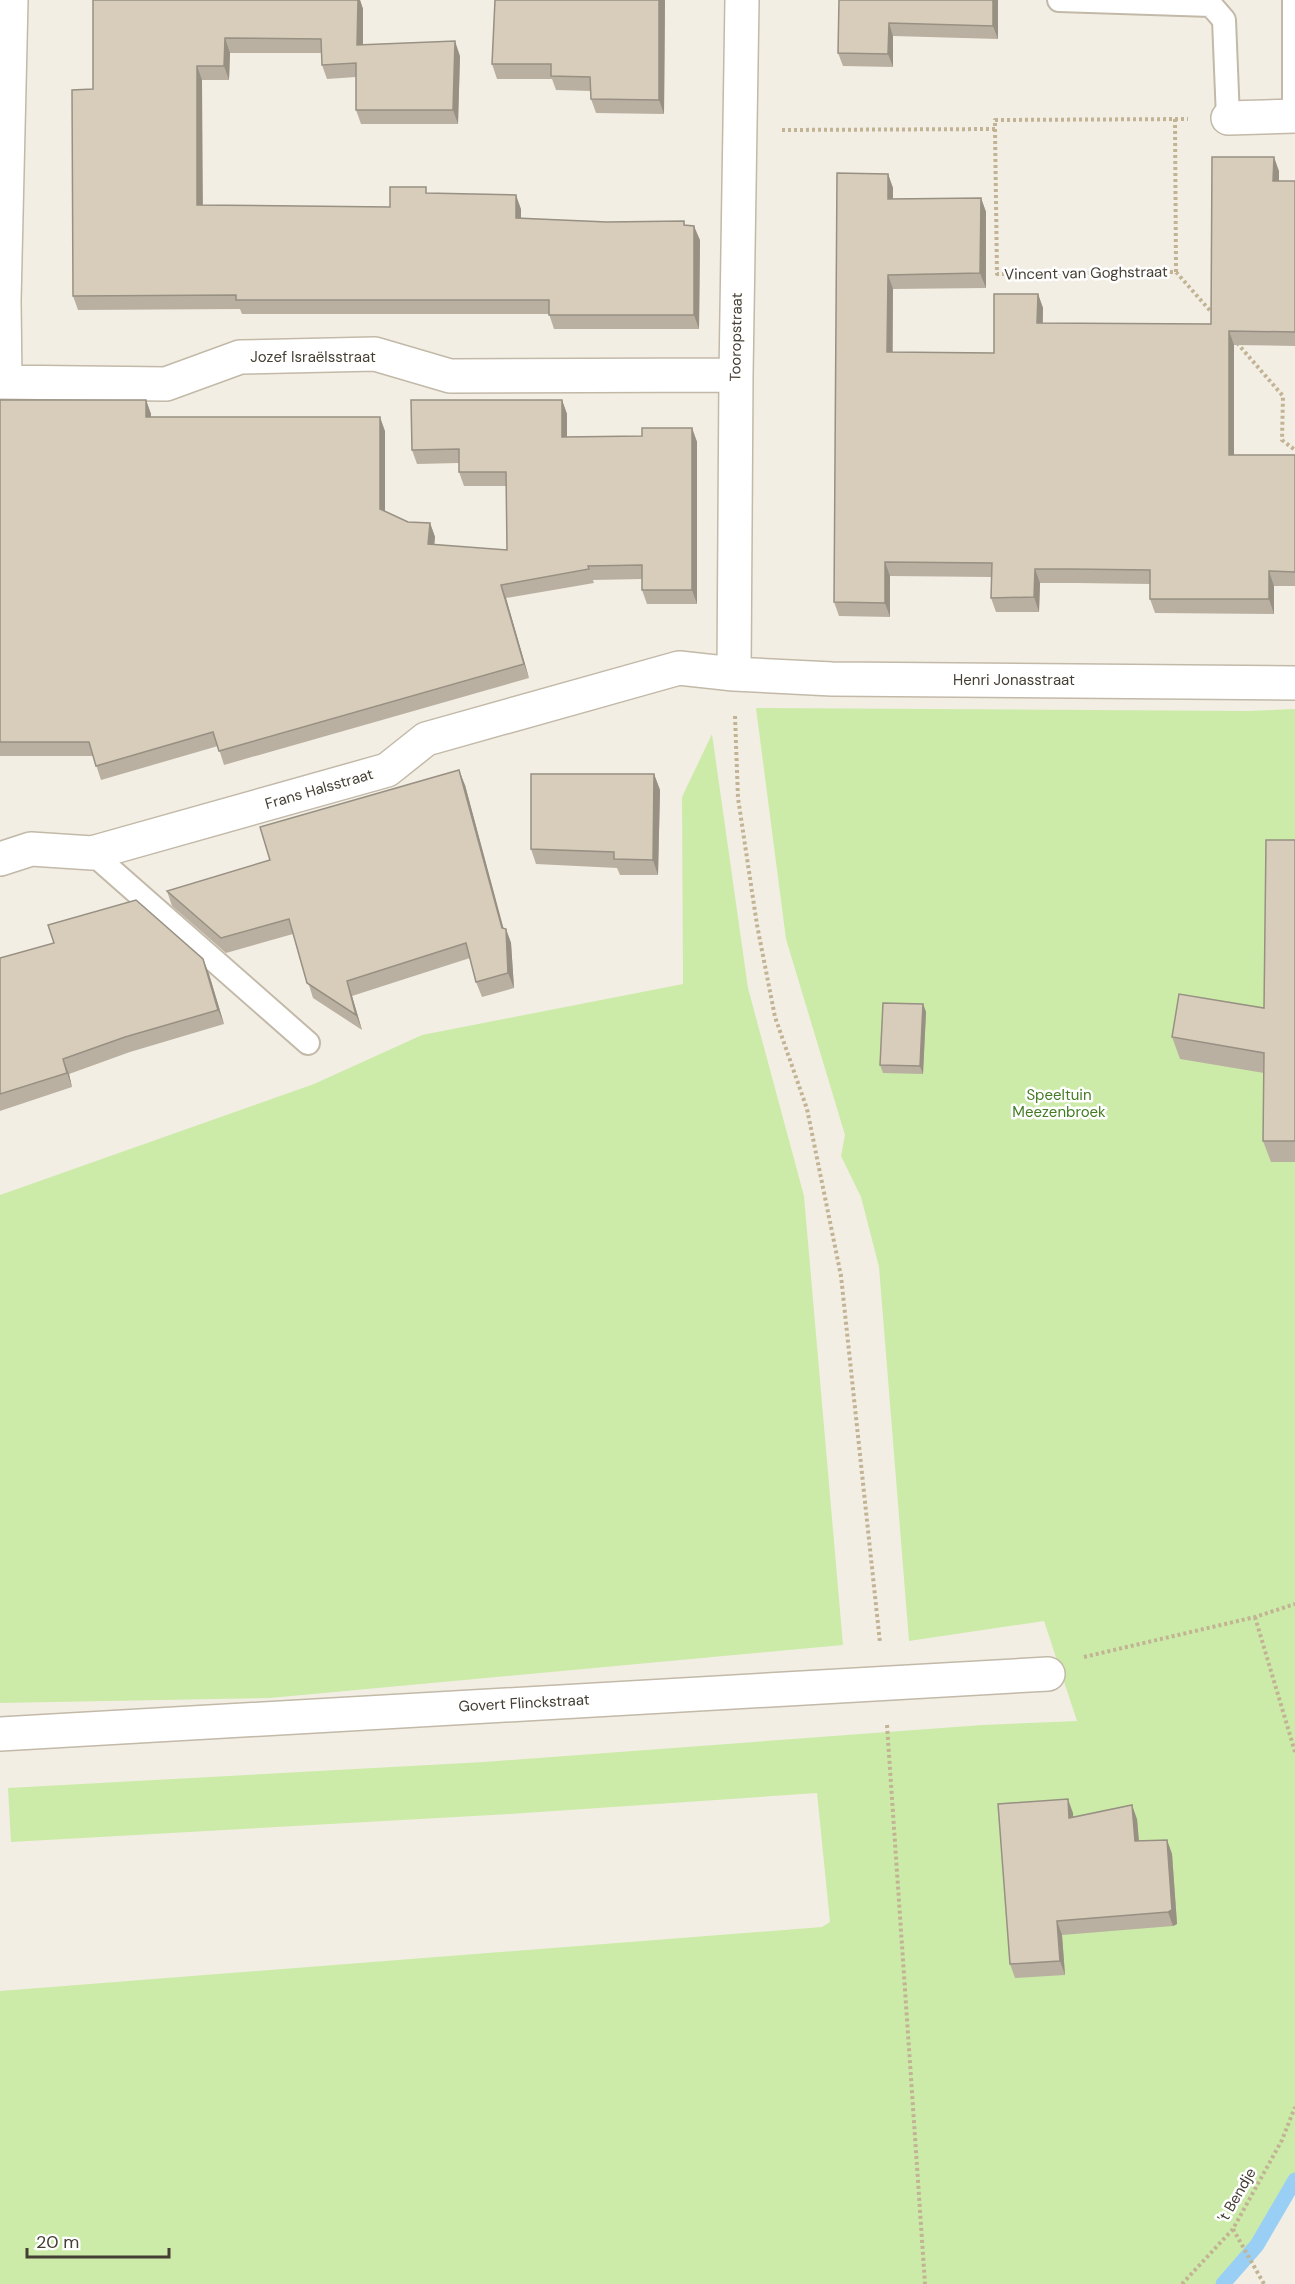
<svg xmlns="http://www.w3.org/2000/svg" width="1295" height="2284" font-family="'DM Sans',sans-serif">
	<style>
		.green { fill: #cceba9 }
		.lines { fill: none; stroke-linecap: round; stroke-linejoin: round }
		.stream { stroke: #9acff5; stroke-width: 15 }
		.lane-casing { stroke: #c2b9a8; stroke-width: 26 }
		.street-casing { stroke: #c2b9a8; stroke-width: 36 }
		.path { stroke: #c2b395; stroke-width: 4; stroke-dasharray: 3 3; stroke-linecap: butt }
		.lane { stroke: #fff; stroke-width: 22 }
		.street { stroke: #fff; stroke-width: 33 }
		.wall { fill: #bab0a1 }
		.shaded-wall { fill: #979083 }
		.building { fill: #d8cdbb; stroke: #979083; stroke-width: 1.5 }
		.labels { text-anchor: middle; dominant-baseline: central; stroke-width: 5; stroke-linejoin: round; paint-order: stroke }
		.street-label { font-size: 15px; fill: #453e33; stroke: #fff }
		.park-label { font-size: 15px; fill: #437b23; stroke: #fff }
	</style>
	<rect width="100%" height="100%" fill="#f3eee3"/>
	<path class="green" d="M 756,708 L 1248,711 L 1295,709 L 1295,2187 L 1275,2218 L 1222,2284 L 0,2284 L 0,1991 L 822,1927 L 830,1922 L 817,1793 L 510,1814 L 11,1842 L 8,1788 L 484,1762 L 982,1725 L 1077,1721 L 1044,1621 L 909,1641 L 879,1267 L 861,1197 L 841,1156 L 845,1135 L 786,939 Z
		M 712,734 L 748,988 L 804,1196 L 843,1645 L 270,1698 L 0,1703 L 0,1195 L 314,1084 L 422,1035 L 683,984 L 682,797 Z"/>
	<g class="lines">
		<path class="stream" d="M 1223,2284 L 1257,2245 L 1295,2180"/>
		<g class="lane-casing">
			<path id="lane" d="M 1059,0 L 1211,5 L 1224,20 L 1228,118
				M 1294,116 L 1294,0
				M 92,853 L 308,1043"/>
		</g>
		<g class="street-casing">
			<path id="street" d="M 1228,118 L 1295,116
				M 0,382 L 166,384 L 240,357 L 375,354 L 450,376 L 736,375
				M 5,382 L 4,301 L 11,0
				M 734,674 L 736,375 L 742,0
				M 0,859 L 31,849 L 92,853 L 387,770 L 426,739 L 679,668 L 734,674 L 832,679 L 1295,683
				M 0,1734 L 1048,1674"/>
		</g>
		<path class="path" d="M 995,129 L 997,274 L 1176,272 L 1175,119
			M 782,130 L 995,129 L 995,120 L 1188,119
			M 1176,272 L 1213,314
			M 1237,343 L 1283,396 L 1282,440 L 1295,450
			M 735,716 L 738,798 L 757,925 L 775,1017 L 807,1109 L 841,1276 L 880,1643
			M 1255,1617 L 1295,1752
			M 1084,1657 L 1255,1617 L 1295,1604
			M 887,1725 L 925,2284
			M 1233,2229 L 1264,2284
			M 1182,2284 L 1233,2229 L 1282,2140 L 1295,2107"/>
		<use href="#lane" class="lane"/>
		<use href="#street" class="street"/>
	</g>
	<path class="wall" d="M 93,0 L 360,0 L 363,9 L 363,45 L 460,56 L 458,124 L 361,124 L 356,110 L 356,77 L 327,79 L 322,65 L 322,53 L 230,53 L 229,80 L 202,80 L 202,205 L 390,207 L 429,193 L 521,209 L 521,219 L 607,222 L 684,221 L 685,225 L 700,240 L 699,329 L 554,329 L 549,314 L 242,314 L 240,309 L 78,310 L 73,296 L 93,89 Z
		M 495,0 L 665,0 L 664,114 L 596,113 L 591,99 L 591,91 L 556,90 L 552,79 L 497,79 L 492,64 Z
		M 839,0 L 998,0 L 998,39 L 893,36 L 893,67 L 843,66 L 838,53 Z
		M 1279,171 L 1279,181 L 1295,181 L 1295,346 L 1234,345 L 1234,455 L 1295,455 L 1295,586 L 1274,586 L 1274,614 L 1155,613 L 1150,599 L 1150,584 L 1076,583 L 1040,583 L 1039,612 L 996,612 L 991,598 L 991,577 L 890,576 L 890,617 L 839,616 L 834,602 L 888,174 L 893,188 L 893,199 L 981,198 L 986,212 L 986,288 L 893,289 L 893,352 L 994,353 L 1038,294 L 1043,308 L 1043,323 L 1211,324 Z
		M 0,400 L 146,400 L 151,414 L 151,417 L 385,431 L 385,511 L 408,522 L 430,523 L 435,537 L 434,545 L 507,550 L 506,486 L 464,486 L 459,472 L 459,463 L 417,464 L 412,450 L 562,400 L 567,414 L 567,437 L 642,436 L 692,428 L 697,442 L 697,604 L 647,604 L 642,590 L 642,579 L 593,580 L 594,583 L 506,598 L 529,678 L 224,765 L 218,746 L 101,780 L 93,756 L 0,756 Z
		M 654,774 L 660,790 L 658,875 L 620,875 L 617,868 L 536,864 L 531,849 Z
		M 465,785 L 503,928 L 506,929 L 511,943 L 514,988 L 482,997 L 476,982 L 470,958 L 352,996 L 362,1030 L 313,998 L 293,934 L 226,953 L 172,906 L 167,891 L 270,860 Z
		M 1295,840 L 1295,1162 L 1271,1162 L 1263,1141 L 1264,1073 L 1180,1059 L 1172,1037 L 1264,1008 Z
		M 0,958 L 203,959 L 209,974 L 224,1024 L 130,1052 L 69,1074 L 72,1087 L 0,1111 Z
		M 923,1004 L 926,1012 L 923,1074 L 883,1073 L 880,1065 Z
		M 1073,1813 L 1073,1817 L 1137,1819 L 1139,1841 L 1167,1840 L 1172,1854 L 1177,1924 L 1173,1926 L 1062,1935 L 1065,1975 L 1015,1978 L 1010,1964 Z"/>
	<path class="shaded-wall" d="M 358,0 L 360,0 L 363,9 L 363,59 L 357,45 Z
		M 659,0 L 665,0 L 664,114 L 659,100 Z
		M 993,0 L 998,0 L 998,39 L 993,26 Z
		M 889,23 L 893,36 L 893,67 L 888,54 Z
		M 225,38 L 230,53 L 229,80 L 224,66 Z
		M 455,41 L 460,56 L 458,124 L 453,110 Z
		M 197,66 L 202,80 L 203,219 L 197,205 Z
		M 1274,157 L 1279,171 L 1279,196 L 1273,181 Z
		M 888,174 L 893,188 L 893,214 L 888,199 Z
		M 516,195 L 521,209 L 521,233 L 516,218 Z
		M 981,198 L 986,212 L 986,288 L 980,273 Z
		M 694,226 L 700,240 L 699,329 L 694,315 Z
		M 888,275 L 893,289 L 892,367 L 887,352 Z
		M 1038,294 L 1043,308 L 1042,338 L 1037,323 Z
		M 1229,331 L 1234,345 L 1234,469 L 1229,455 Z
		M 146,400 L 151,414 L 151,431 L 146,417 Z
		M 562,400 L 567,414 L 567,451 L 562,437 Z
		M 380,417 L 385,431 L 385,523 L 380,509 Z
		M 692,428 L 697,442 L 697,604 L 692,590 Z
		M 430,523 L 435,537 L 433,558 L 428,544 Z
		M 885,562 L 890,576 L 890,617 L 885,603 Z
		M 1035,569 L 1040,583 L 1039,612 L 1034,597 Z
		M 1269,571 L 1274,586 L 1274,614 L 1269,599 Z
		M 501,585 L 506,598 L 529,678 L 524,664 Z
		M 459,770 L 465,785 L 507,941 L 506,929 L 511,943 L 514,988 L 508,973 L 502,928 Z
		M 654,774 L 660,790 L 658,875 L 653,860 Z
		M 203,959 L 209,974 L 224,1024 L 218,1010 Z
		M 347,981 L 352,996 L 362,1030 L 356,1015 Z
		M 923,1004 L 926,1012 L 923,1074 L 920,1066 Z
		M 63,1059 L 69,1074 L 72,1087 L 67,1073 Z
		M 1068,1799 L 1073,1813 L 1074,1832 L 1069,1818 Z
		M 1132,1805 L 1137,1819 L 1140,1855 L 1135,1841 Z
		M 1167,1840 L 1172,1854 L 1177,1924 L 1173,1926 L 1168,1912 Z
		M 1057,1921 L 1062,1935 L 1065,1975 L 1060,1961 Z"/>
	<path class="building" d="M 93,0 L 358,0 L 357,45 L 455,41 L 453,110 L 356,110 L 356,63 L 322,65 L 321,39 L 225,38 L 224,66 L 197,66 L 197,205 L 390,207 L 390,187 L 426,187 L 426,193 L 516,195 L 516,218 L 607,222 L 684,221 L 684,225 L 694,226 L 694,315 L 549,315 L 549,300 L 236,300 L 236,295 L 73,296 L 72,90 L 93,89 Z
		M 495,0 L 659,0 L 659,100 L 591,99 L 590,77 L 551,76 L 551,64 L 492,64 Z
		M 839,0 L 993,0 L 993,26 L 889,23 L 888,54 L 838,53 Z
		M 1212,157 L 1274,157 L 1273,181 L 1295,181 L 1295,332 L 1229,331 L 1229,455 L 1295,455 L 1295,572 L 1269,571 L 1269,599 L 1150,599 L 1150,570 L 1071,569 L 1035,569 L 1034,597 L 991,598 L 992,563 L 885,562 L 885,603 L 834,602 L 837,173 L 888,174 L 888,199 L 981,198 L 980,273 L 888,275 L 887,352 L 994,353 L 994,294 L 1038,294 L 1037,323 L 1211,324 Z
		M 0,400 L 146,400 L 146,417 L 380,417 L 380,509 L 408,522 L 430,523 L 428,544 L 507,550 L 506,472 L 459,472 L 459,449 L 412,450 L 411,400 L 562,400 L 562,437 L 642,436 L 642,428 L 692,428 L 692,590 L 642,590 L 642,565 L 588,566 L 589,569 L 501,585 L 524,664 L 219,751 L 213,732 L 96,766 L 89,742 L 0,742 Z
		M 459,770 L 502,928 L 506,929 L 508,973 L 476,982 L 466,943 L 347,981 L 356,1015 L 307,983 L 289,919 L 221,938 L 167,891 L 270,860 L 260,827 Z
		M 531,774 L 654,774 L 653,860 L 614,859 L 614,852 L 531,849 Z
		M 1266,840 L 1295,840 L 1295,1141 L 1263,1141 L 1264,1053 L 1172,1037 L 1179,994 L 1264,1008 Z
		M 136,900 L 203,959 L 218,1010 L 125,1037 L 63,1059 L 67,1073 L 0,1094 L 0,958 L 54,943 L 48,925 Z
		M 883,1003 L 923,1004 L 920,1066 L 880,1065 Z
		M 1068,1799 L 1069,1818 L 1132,1805 L 1135,1841 L 1167,1840 L 1172,1910 L 1168,1912 L 1057,1921 L 1060,1961 L 1010,1964 L 998,1804 Z"/>
	<g class="labels">
		<g class="street-label">
			<text transform="translate(1086 273) rotate(-1)">Vincent van Goghstraat</text>
			<text transform="translate(736 337) rotate(-89)">Tooropstraat</text>
			<text x="313" y="357">Jozef Israëlsstraat</text>
			<text x="1014" y="680">Henri Jonasstraat</text>
			<text transform="translate(319 789) rotate(-16)">Frans Halsstraat</text>
			<text transform="translate(524 1703) rotate(-3)">Govert Flinckstraat</text>
			<text transform="translate(1237 2195) rotate(-60)">'t Bendje</text>
		</g>
		<g class="park-label">
			<text x="1059" y="1095">Speeltuin<tspan x="1059" dy="17">Meezenbroek</tspan></text>
		</g>
	</g>
	<path d="M27 2248v9h142v-9" fill="none" stroke="#453e33" stroke-width="3"/>
	<text x="36" y="2248" font-size="18" fill="#453e33" stroke="#ffffff" stroke-width="4.5" paint-order="stroke">20 m</text>
</svg>
